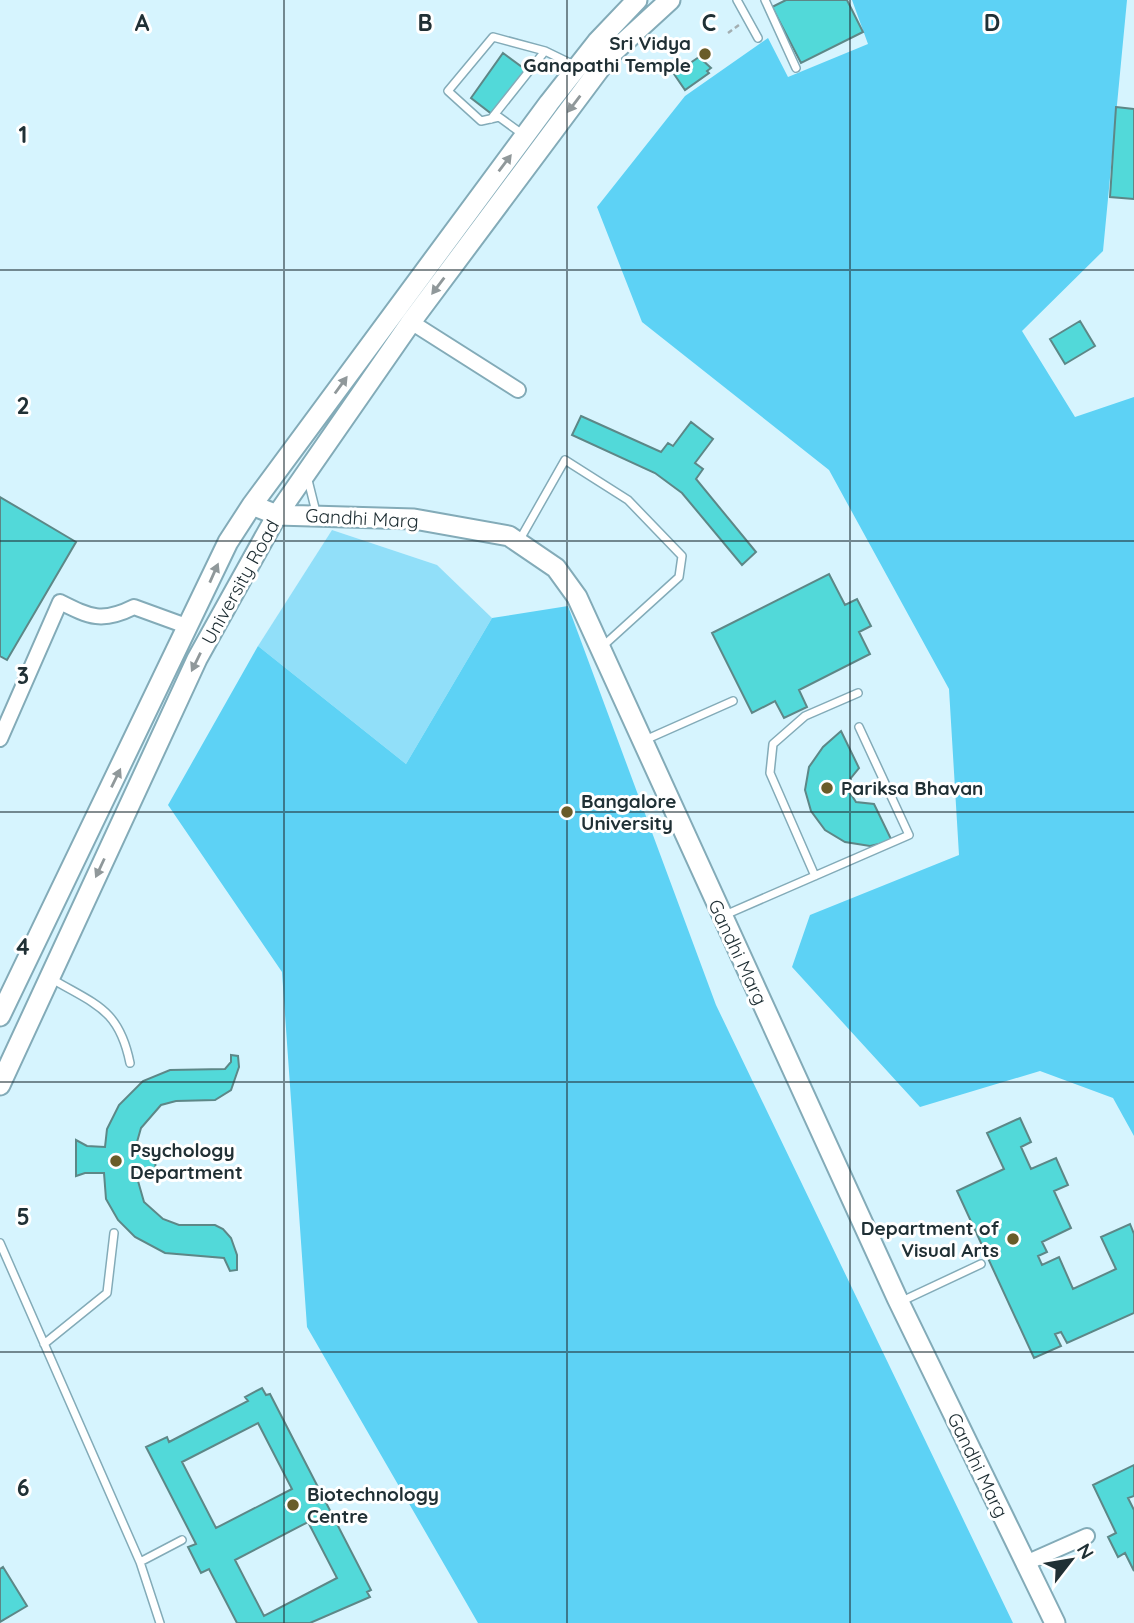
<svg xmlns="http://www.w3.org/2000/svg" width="1134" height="1623" font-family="Quicksand,sans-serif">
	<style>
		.built { fill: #d6f4fe }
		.green { fill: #91dff9 }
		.forest { fill: #5dd2f5 }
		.building { fill: #52d9d9; stroke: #5d8787; stroke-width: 2; fill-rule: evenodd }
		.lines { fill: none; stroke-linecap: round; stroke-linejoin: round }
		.service-casing { stroke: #83abb8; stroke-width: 10 }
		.minor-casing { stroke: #83abb8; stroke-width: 18 }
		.secondary-casing { stroke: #83abb8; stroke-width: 23 }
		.path { stroke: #a3aeb1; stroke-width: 2.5; stroke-dasharray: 5 3.5; stroke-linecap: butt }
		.service { stroke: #fff; stroke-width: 7 }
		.minor { stroke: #fff; stroke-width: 14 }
		.secondary { stroke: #fff; stroke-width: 19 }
		.oneway { fill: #90989a }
		.grid { fill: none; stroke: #203035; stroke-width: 2; stroke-opacity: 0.55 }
		.poi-dot { fill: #695c29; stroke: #fff; stroke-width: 2.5 }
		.labels { text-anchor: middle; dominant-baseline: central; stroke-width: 6; stroke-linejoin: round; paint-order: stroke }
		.poi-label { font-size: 19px; font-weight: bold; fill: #203035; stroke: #fff; text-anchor: start }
		.street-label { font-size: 19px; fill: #203035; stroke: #fff }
		.grid-label { font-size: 23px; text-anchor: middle; font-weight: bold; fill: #203035; stroke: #fff; stroke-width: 6; stroke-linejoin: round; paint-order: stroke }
	</style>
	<rect width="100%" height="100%" fill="#f1f9fb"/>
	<path class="built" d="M 0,0 L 1134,0 L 1134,1623 L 0,1623 Z"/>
	<path class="green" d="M 332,530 L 437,565 L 492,618 L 406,764 L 258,646 Z"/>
	<path class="forest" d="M 852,0 L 1127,0 L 1103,251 L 1022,331 L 1075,417 L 1134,397 L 1134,1136 L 1113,1098 L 1040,1071 L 920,1107 L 792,967 L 810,915 L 959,855 L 949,689 L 829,470 L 642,322 L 597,207 L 685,96 L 768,38 L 788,77 L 868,44 Z
		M 568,606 L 716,1005 L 1013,1623 L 478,1623 L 307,1327 L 282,972 L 168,805 L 258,646 L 406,764 L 492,618 Z"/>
	<path class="building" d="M 786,0 L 847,0 L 863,32 L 801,63 L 772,7 Z
		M 503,53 L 526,70 L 493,115 L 471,98 Z
		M 699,57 L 711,68 L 707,71 L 709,73 L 685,90 L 674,74 Z
		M 1116,107 L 1134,109 L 1134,199 L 1110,197 Z
		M 1080,321 L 1095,346 L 1065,364 L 1050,339 Z
		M 581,416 L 661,452 L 668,443 L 673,446 L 691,422 L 713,439 L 695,463 L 703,469 L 696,479 L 756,552 L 742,565 L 682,493 L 655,473 L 572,435 Z
		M 0,497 L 76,542 L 7,660 L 0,656 Z
		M 829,574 L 845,605 L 857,599 L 871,626 L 859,632 L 870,654 L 799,690 L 807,707 L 784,718 L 775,701 L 752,713 L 712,633 Z
		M 841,731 L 859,768 L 851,778 L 849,791 L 856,802 L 874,804 L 892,841 L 870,846 L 845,842 L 825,830 L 811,811 L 805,790 L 809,767 L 823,747 Z
		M 231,1055 L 238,1056 L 239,1067 L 231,1090 L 215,1100 L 176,1101 L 161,1105 L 141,1128 L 135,1149 L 156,1149 L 155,1174 L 136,1174 L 144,1202 L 163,1219 L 179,1225 L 215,1225 L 223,1229 L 231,1238 L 237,1255 L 237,1270 L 230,1271 L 224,1258 L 165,1253 L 135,1237 L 118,1220 L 106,1199 L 104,1173 L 85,1173 L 76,1176 L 76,1140 L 87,1146 L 105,1147 L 107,1129 L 119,1105 L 143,1081 L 170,1070 L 225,1069 L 231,1062 Z
		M 1020,1118 L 1031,1142 L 1021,1147 L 1031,1169 L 1056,1158 L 1068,1185 L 1054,1191 L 1071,1228 L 1042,1242 L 1047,1252 L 1038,1256 L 1042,1265 L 1059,1257 L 1073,1289 L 1116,1269 L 1101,1237 L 1130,1224 L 1134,1234 L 1134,1313 L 1067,1343 L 1061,1332 L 1055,1334 L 1061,1346 L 1034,1358 L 957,1191 L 1004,1169 L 987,1133 Z
		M 262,1388 L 266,1395 L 270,1394 L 371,1590 L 367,1592 L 370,1597 L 310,1623 L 237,1623 L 209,1569 L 201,1573 L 188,1547 L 196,1544 L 146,1447 L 167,1437 L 169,1442 L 248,1401 L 245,1397 ZM 258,1423 L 292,1489 L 216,1528 L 182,1462 ZM 308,1522 L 337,1578 L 264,1616 L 235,1560 Z
		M 1134,1465 L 1134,1496 L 1128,1498 L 1134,1510 L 1134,1571 L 1125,1553 L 1118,1557 L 1108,1537 L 1116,1533 L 1093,1485 Z
		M 3,1567 L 27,1606 L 0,1622 L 0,1569 Z"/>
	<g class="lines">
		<g class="service-casing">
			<path id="service" d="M 737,0 L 758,38
				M 765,0 L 796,68
				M 491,119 L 545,51
				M 525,136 L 499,117 L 481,121 L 448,91 L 493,37 L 545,51 L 576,66
				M 307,476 L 317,516
				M 519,541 L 565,460 L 628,500 L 682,556 L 679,577 L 603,646
				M 645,740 L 733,701
				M 815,876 L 770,773 L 773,744 L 805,716 L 858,693
				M 725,915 L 909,835 L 859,727
				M 52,979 C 96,1005 119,1009 130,1063
				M 0,1243 L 140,1562 L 160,1623
				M 900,1302 L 981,1264
				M 44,1344 L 107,1293 L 114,1233
				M 140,1562 L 182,1540"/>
		</g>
		<g class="minor-casing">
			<path id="minor" d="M 411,322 L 518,390
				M 0,739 L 60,602 C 90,617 102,623 134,607 L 189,627
				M 1026,1563 L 1087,1536"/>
		</g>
		<g class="secondary-casing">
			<path id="secondary" d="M 252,505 L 277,515 L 414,519 L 509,536 L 556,568 L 577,597 L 897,1298 L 1055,1623
				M 0,1016 L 228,542 L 252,505 L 549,103 L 597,42 L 637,0
				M 0,1085 L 197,659 L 277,515 L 411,322 L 610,55 L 670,0"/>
		</g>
		<path class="path" d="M 728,33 L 739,25"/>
		<use href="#service" class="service"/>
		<use href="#minor" class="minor"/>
		<use href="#secondary" class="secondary"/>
	</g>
	<defs><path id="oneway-solid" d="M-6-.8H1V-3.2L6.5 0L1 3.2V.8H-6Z" transform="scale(1.75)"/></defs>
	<g class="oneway">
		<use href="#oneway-solid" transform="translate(574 104) rotate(127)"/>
		<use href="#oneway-solid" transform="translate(505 163) rotate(-53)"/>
		<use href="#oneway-solid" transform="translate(438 286) rotate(127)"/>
		<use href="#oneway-solid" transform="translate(341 385) rotate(-54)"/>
		<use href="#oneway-solid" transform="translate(214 573) rotate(-66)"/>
		<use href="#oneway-solid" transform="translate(196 662) rotate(116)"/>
		<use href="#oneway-solid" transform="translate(116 778) rotate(-64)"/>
		<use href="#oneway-solid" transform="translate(100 868) rotate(115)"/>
	</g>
	<path class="grid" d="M 284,0 L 284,1623M 567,0 L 567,1623M 850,0 L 850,1623M 0,270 L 1134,270M 0,541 L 1134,541M 0,812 L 1134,812M 0,1082 L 1134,1082M 0,1352 L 1134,1352"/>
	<g class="poi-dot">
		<circle cx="705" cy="54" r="7"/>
		<circle cx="827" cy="788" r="7"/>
		<circle cx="567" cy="812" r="7"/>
		<circle cx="116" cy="1161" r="7"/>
		<circle cx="1013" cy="1239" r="7"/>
		<circle cx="293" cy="1505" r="7"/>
	</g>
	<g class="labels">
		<g class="poi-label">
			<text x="691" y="43" text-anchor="end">Sri Vidya<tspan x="691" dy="22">Ganapathi Temple</tspan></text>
			<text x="841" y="788">Pariksa Bhavan</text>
			<text x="581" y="801">Bangalore<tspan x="581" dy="22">University</tspan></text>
			<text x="130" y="1150">Psychology<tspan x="130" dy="22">Department</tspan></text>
			<text x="999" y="1228" text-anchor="end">Department of<tspan x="999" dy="22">Visual Arts</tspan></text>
			<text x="307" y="1494">Biotechnology<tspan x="307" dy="22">Centre</tspan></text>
		</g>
		<g class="street-label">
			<text transform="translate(362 518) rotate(3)">Gandhi Marg</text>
			<text transform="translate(240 582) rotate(-61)">University Road</text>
			<text transform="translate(738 952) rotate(65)">Gandhi Marg</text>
			<text transform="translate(978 1465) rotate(64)">Gandhi Marg</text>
		</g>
	</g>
	<g class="grid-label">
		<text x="142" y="31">A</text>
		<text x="425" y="31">B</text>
		<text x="709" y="31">C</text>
		<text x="992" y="31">D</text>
		<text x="23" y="143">1</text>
		<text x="23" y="414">2</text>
		<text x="23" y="684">3</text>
		<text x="23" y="955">4</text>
		<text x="23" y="1225">5</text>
		<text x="23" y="1496">6</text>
	</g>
	<g transform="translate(1071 1560) rotate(59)" stroke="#ffffff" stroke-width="5" paint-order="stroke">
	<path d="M0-5L12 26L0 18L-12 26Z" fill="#203035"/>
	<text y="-10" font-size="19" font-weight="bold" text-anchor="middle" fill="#203035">N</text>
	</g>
</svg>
